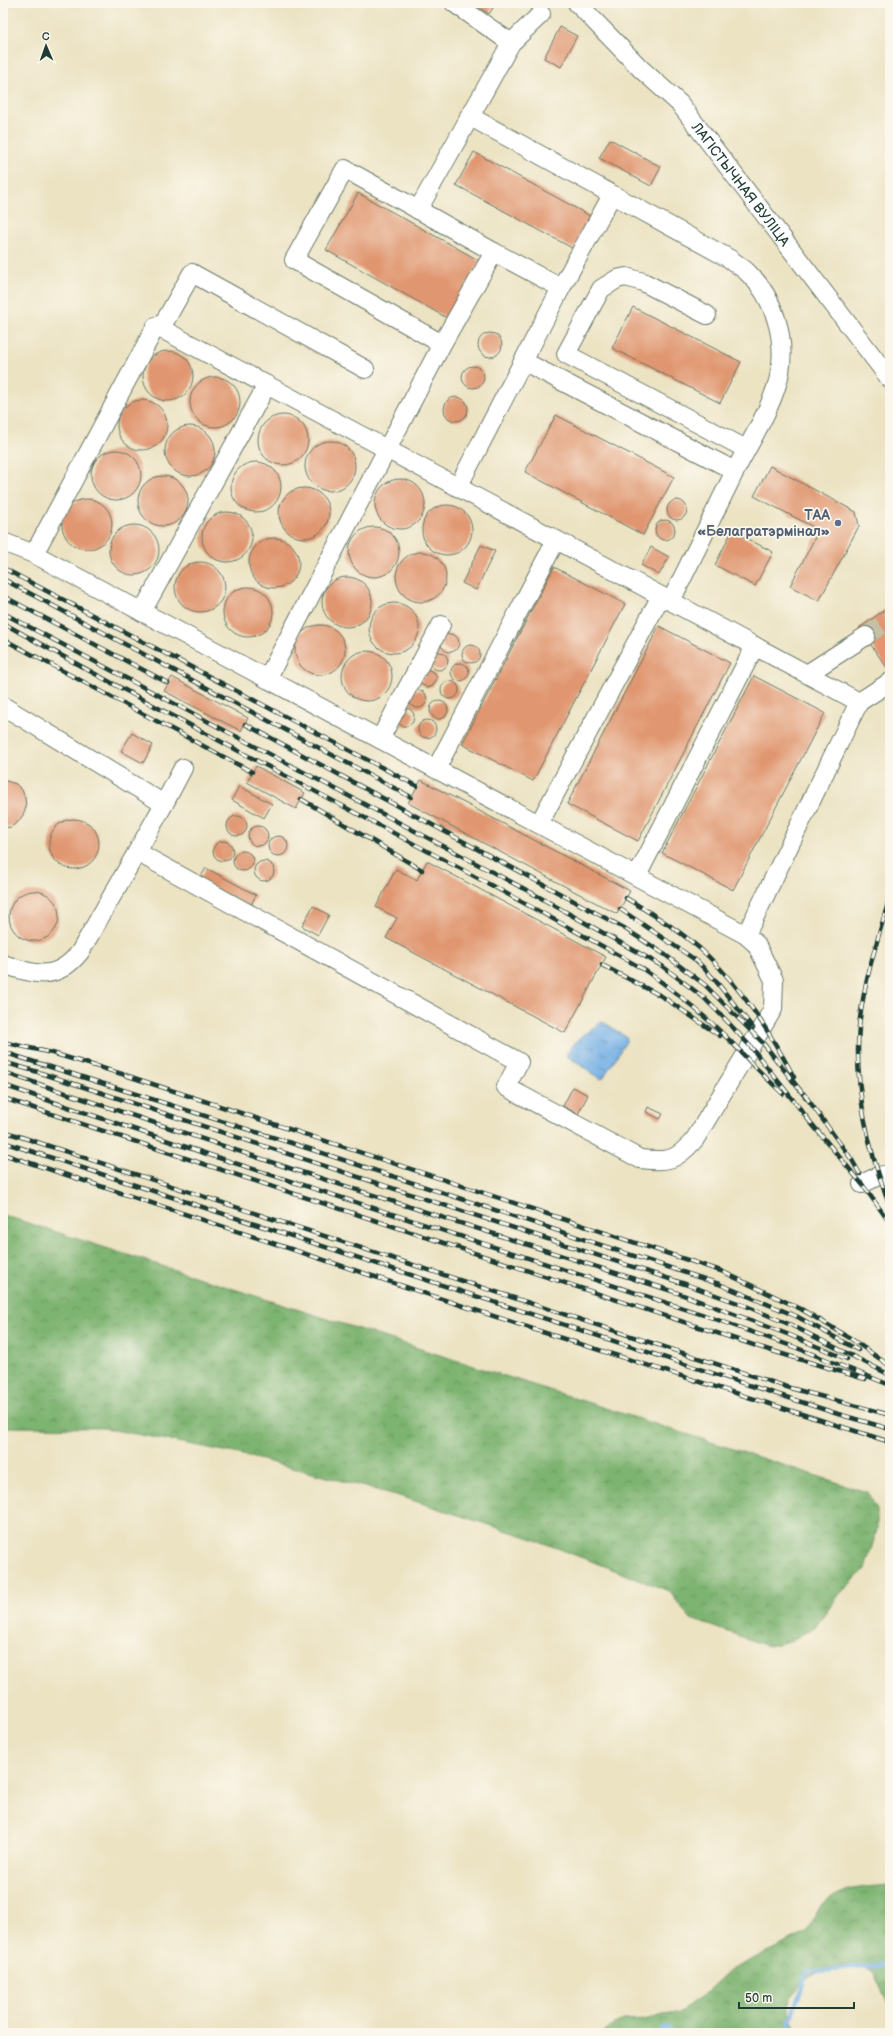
<svg xmlns="http://www.w3.org/2000/svg" width="893" height="2036" font-family="'Balsamiq Sans',sans-serif">
	<style>
		.forest { fill: url(#forest-crowns); stroke: #4e7852 }
		.water { fill: url(#water-ripples); stroke: #4a768d }
		.lines { fill: none; stroke-linecap: round; stroke-linejoin: round }
		.stream { stroke: #74b0e6; stroke-width: 4.5 }
		.building { fill: #e09670 }
		.minor-tunnel { stroke: #c3c2a6; stroke-width: 18; stroke-dasharray: 18 9; stroke-linecap: butt }
		.minor-casing { stroke: #677766; stroke-width: 20 }
		.minor { stroke: #fff; stroke-width: 18 }
		.rail-casing { stroke: #1f3d34; stroke-width: 4.5 }
		.rail { stroke: #fbf7ec; stroke-width: 3; stroke-dasharray: 9; stroke-linecap: butt }
		.service-dot { fill: #5c6f8a; stroke: #fbf7ec; stroke-width: 1.5 }
		.labels { text-anchor: middle; dominant-baseline: central; stroke-width: 3.5; stroke-linejoin: round; paint-order: stroke }
		.street-label { font-size: 14px; fill: #1f3d34; stroke: #fbf7ec }
		.service-label { font-size: 14px; font-weight: bold; fill: #4e5e75; stroke: #fbf7ec; text-anchor: end }
	</style>
	<defs>
		<pattern id="forest-crowns" width="20" height="18" patternUnits="userSpaceOnUse"><rect width="20" height="18" fill="#7eb471"/><path d="M2 6a3 3 0 1 1 6 0M12 15a3 3 0 1 1 6 0" fill="none" stroke="#67945e"/></pattern>
		<pattern id="water-ripples" width="26" height="14" patternUnits="userSpaceOnUse"><rect width="26" height="14" fill="#74b0e6"/><path d="M2 4q2-2 4 0t4 0M15 11q2-2 4 0t4 0" fill="none" stroke="#5f90bb"/></pattern>
	</defs>
	<rect width="100%" height="100%" fill="#fbf7ec"/>
	<filter id="ink" filterUnits="userSpaceOnUse"><feTurbulence type="fractalNoise" baseFrequency=".025" numOctaves="2"/><feDisplacementMap in="SourceGraphic" scale="8" xChannelSelector="R" yChannelSelector="G"/><feConvolveMatrix kernelMatrix="1 2 1 2 8 2 1 2 1" color-interpolation-filters="sRGB"/></filter>
	<filter id="wash" filterUnits="userSpaceOnUse"><feTurbulence type="fractalNoise" baseFrequency=".012" numOctaves="4" result="noise"/><feDisplacementMap in="SourceGraphic" scale="16" xChannelSelector="R" yChannelSelector="G"/><feGaussianBlur stdDeviation="0.9" result="paint"/><feColorMatrix in="noise" values="0 0 0 0 0 0 0 0 0 0 0 0 0 0 0 0 0 1.4 0 .05"/><feComposite in="paint" operator="in"/></filter>
	<g filter="url(#wash)">
		<rect width="100%" height="100%" fill="#ece3c3"/>
		<path class="forest" d="M 3,1215 L 867,1492 L 877,1509 L 877,1530 L 865,1569 L 839,1595 L 816,1626 L 791,1641 L 768,1646 L 691,1619 L 669,1591 L 536,1540 L 396,1495 L 235,1453 L 104,1428 L 3,1427 Z
			M 890,1885 L 890,2004 L 887,2002 L 873,1971 C 832,1951 760,1993 801,2033 L 602,2033 L 616,2023 L 624,2020 L 648,2019 L 663,2014 L 680,2012 L 707,1992 L 732,1969 L 806,1933 C 814,1925 814,1913 820,1906 C 839,1887 866,1887 890,1885 Z"/>
		<path class="water" d="M 601,1022 L 605,1023 L 626,1037 L 627,1040 L 603,1078 L 601,1079 L 567,1056 L 567,1053 L 579,1038 Z"/>
		<g class="lines">
			<path class="stream" d="M 659,2033 L 667,2027 L 672,2033
				M 786,2033 L 807,1972 L 886,1965 L 890,1967"/>
		</g>
		<g id="blocks">
			<path class="building" d="M 473,3 L 496,3 L 489,14 Z
				M 560,27 L 577,36 L 561,67 L 544,58 Z
				M 610,139 L 661,167 L 651,186 L 599,158 Z
				M 474,152 L 592,217 L 574,249 L 456,185 Z
				M 358,193 L 480,261 L 447,318 L 326,250 Z
				M 633,307 L 741,362 L 720,403 L 612,348 Z
				M478 345a12 12 0 1 1 24 0a12 12 0 1 1-24 0Z
				M143 376a25 25 0 1 1 50 0a25 25 0 1 1-50 0Z
				M462 377a11 11 0 1 1 22 0a11 11 0 1 1-22 0Z
				M190 402a25 25 0 1 1 50 0a25 25 0 1 1-50 0Z
				M444 409a12 12 0 1 1 24 0a12 12 0 1 1-24 0Z
				M117 425a25 25 0 1 1 50 0a25 25 0 1 1-50 0Z
				M 556,415 L 674,477 L 643,535 L 525,472 Z
				M258 440a25 25 0 1 1 50 0a25 25 0 1 1-50 0Z
				M165 451a25 25 0 1 1 50 0a25 25 0 1 1-50 0Z
				M305 466a25 25 0 1 1 50 0a25 25 0 1 1-50 0Z
				M91 475a25 25 0 1 1 50 0a25 25 0 1 1-50 0Z
				M231 487a25 25 0 1 1 50 0a25 25 0 1 1-50 0Z
				M 770,466 L 856,512 L 859,526 L 819,601 L 790,586 L 819,530 L 754,496 Z
				M138 501a25 25 0 1 1 50 0a25 25 0 1 1-50 0Z
				M375 504a25 25 0 1 1 50 0a25 25 0 1 1-50 0Z
				M279 513a25 25 0 1 1 50 0a25 25 0 1 1-50 0Z
				M62 524a25 25 0 1 1 50 0a25 25 0 1 1-50 0Z
				M667 510a10 10 0 1 1 20 0a10 10 0 1 1-20 0Z
				M422 530a25 25 0 1 1 50 0a25 25 0 1 1-50 0Z
				M202 537a25 25 0 1 1 50 0a25 25 0 1 1-50 0Z
				M655 530a10 10 0 1 1 20 0a10 10 0 1 1-20 0Z
				M109 550a25 25 0 1 1 50 0a25 25 0 1 1-50 0Z
				M349 552a25 25 0 1 1 50 0a25 25 0 1 1-50 0Z
				M 732,531 L 773,552 L 755,586 L 715,565 Z
				M249 563a25 25 0 1 1 50 0a25 25 0 1 1-50 0Z
				M 481,545 L 495,551 L 476,590 L 462,583 Z
				M 651,547 L 669,557 L 659,575 L 641,565 Z
				M396 577a25 25 0 1 1 50 0a25 25 0 1 1-50 0Z
				M175 587a25 25 0 1 1 50 0a25 25 0 1 1-50 0Z
				M 554,567 L 625,604 L 533,781 L 462,744 Z
				M322 602a25 25 0 1 1 50 0a25 25 0 1 1-50 0Z
				M223 612a25 25 0 1 1 50 0a25 25 0 1 1-50 0Z
				M369 628a25 25 0 1 1 50 0a25 25 0 1 1-50 0Z
				M 890,606 L 890,672 L 859,628 Z
				M295 650a25 25 0 1 1 50 0a25 25 0 1 1-50 0Z
				M 659,626 L 730,663 L 638,841 L 567,804 Z
				M441 643a9 9 0 1 1 18 0a9 9 0 1 1-18 0Z
				M462 654a9 9 0 1 1 18 0a9 9 0 1 1-18 0Z
				M342 676a25 25 0 1 1 50 0a25 25 0 1 1-50 0Z
				M430 661a9 9 0 1 1 18 0a9 9 0 1 1-18 0Z
				M451 672a9 9 0 1 1 18 0a9 9 0 1 1-18 0Z
				M 427,669 L 435,673 L 437,678 L 433,686 L 427,688 L 420,683 Z
				M 754,676 L 825,713 L 733,890 L 662,853 Z
				M 172,677 L 248,718 L 241,731 L 164,691 Z
				M441 690a9 9 0 1 1 18 0a9 9 0 1 1-18 0Z
				M409 699a9 9 0 1 1 18 0a9 9 0 1 1-18 0Z
				M430 710a9 9 0 1 1 18 0a9 9 0 1 1-18 0Z
				M 404,708 L 410,709 L 414,714 L 413,722 L 408,726 L 402,726 L 398,722 Z
				M418 729a9 9 0 1 1 18 0a9 9 0 1 1-18 0Z
				M 132,733 L 153,745 L 143,763 L 121,751 Z
				M 256,766 L 305,793 L 296,809 L 247,782 Z
				M 3,780 L 16,784 L 22,790 L 25,798 L 26,807 L 23,815 L 18,822 L 11,827 L 3,828 Z
				M 421,780 L 630,891 L 617,914 L 408,803 Z
				M 239,786 L 272,804 L 264,818 L 232,800 Z
				M227 826a10 10 0 1 1 20 0a10 10 0 1 1-20 0Z
				M49 844a25 25 0 1 1 50 0a25 25 0 1 1-50 0Z
				M248 836a10 10 0 1 1 20 0a10 10 0 1 1-20 0Z
				M268 846a10 10 0 1 1 20 0a10 10 0 1 1-20 0Z
				M213 851a10 10 0 1 1 20 0a10 10 0 1 1-20 0Z
				M233 861a10 10 0 1 1 20 0a10 10 0 1 1-20 0Z
				M 427,861 L 606,957 L 565,1033 L 386,938 L 397,918 L 376,907 L 396,869 L 417,880 Z
				M254 871a10 10 0 1 1 20 0a10 10 0 1 1-20 0Z
				M 206,868 L 256,895 L 250,907 L 199,880 Z
				M9 916a25 25 0 1 1 50 0a25 25 0 1 1-50 0Z
				M 313,906 L 329,915 L 318,935 L 302,926 Z
				M 573,1087 L 588,1095 L 578,1114 L 563,1106 Z
				M 648,1107 L 663,1114 L 660,1119 L 646,1112 Z"/>
		</g>
	</g>
	<g filter="url(#ink)">
		<use href="#blocks" fill-opacity="0" stroke="#677766" stroke-width="1"/>
		<g class="lines">
			<path class="minor-tunnel" d="M 866,636 L 890,619"/>
			<g class="minor-casing">
				<g id="minor">
					<path d="M 454,3 L 511,43"/>
					<path id="s1" d="M 577,3 L 641,69 L 680,104 L 890,379"/>
					<path d="M 469,116 L 730,259 C 736,264 744,268 749,274 C 774,297 786,338 780,372 C 775,403 748,445 734,473 C 713,516 692,558 671,601"/>
					<path d="M 418,210 L 511,43 L 541,14"/>
					<path d="M 561,288 L 612,195"/>
					<path d="M 707,315 L 643,282 L 626,277 L 617,279 L 601,289 L 566,354 L 746,449"/>
					<path d="M 161,328 L 192,273 L 365,369"/>
					<path d="M 523,361 L 735,471"/>
					<path d="M 267,385 L 661,596 L 539,824"/>
					<path d="M 458,487 L 561,288 L 494,252"/>
					<path d="M 3,542 L 34,554 L 746,935 L 859,702 L 661,596"/>
					<path d="M 34,554 L 156,326 L 267,385 L 142,612"/>
					<path d="M 807,674 L 866,636"/>
					<path d="M 267,679 L 442,344 L 294,260 L 345,169 L 494,252 L 442,344"/>
					<path d="M 859,702 L 890,682"/>
					<path d="M 3,706 L 164,804 L 137,852 L 519,1062 L 506,1087 L 640,1159 C 669,1162 676,1161 695,1139 L 773,1009 L 774,980 L 756,944 L 746,935"/>
					<path d="M 380,739 L 441,625"/>
					<path d="M 436,769 L 556,540"/>
					<path d="M 164,804 L 183,768"/>
					<path d="M 637,876 L 755,646"/>
					<path d="M 3,964 C 36,975 56,982 80,952 L 137,852"/>
					<path d="M 862,1184 L 878,1176 L 890,1174"/>
				</g>
			</g>
			<use href="#minor" class="minor"/>
			<g class="rail-casing">
				<path id="rail" d="M 3,568 L 417,786
					M 3,579 L 411,797
					M 3,596 L 168,683
					M 3,613 L 532,893 L 662,966 L 703,997 L 725,1019 L 751,1047 L 809,1120
					M 3,623 C 214,742 432,849 643,969 C 684,997 720,1028 753,1065
					M 3,639 L 252,772
					M 245,724 L 624,928 L 664,954 L 705,985 L 763,1043 L 807,1099
					M 301,799 L 422,870
					M 890,897 C 878,937 863,985 859,1027 C 854,1086 868,1151 890,1206
					M 626,898 C 654,915 684,933 708,956 C 744,991 770,1033 794,1077
					M 620,909 L 697,961 L 715,980 L 753,1028
					M 602,965 L 663,997 L 720,1036
					M 3,1042 L 52,1053 L 122,1074 L 721,1271 L 801,1309 L 850,1338 L 890,1366
					M 3,1052 L 310,1149 L 719,1284 L 796,1316 L 858,1350
					M 3,1062 L 38,1072 L 688,1285 L 746,1306 L 791,1325 L 890,1375
					M 750,1062 L 783,1094
					M 3,1072 L 292,1169 L 675,1292 L 787,1334 L 847,1359
					M 3,1085 L 210,1155 L 704,1315 L 797,1348 L 890,1385
					M 804,1094 L 852,1160 L 860,1174
					M 3,1098 L 769,1350 L 865,1379
					M 806,1117 L 862,1184 L 890,1223
					M 3,1131 L 790,1388 L 890,1415
					M 3,1142 L 838,1414 L 890,1429
					M 3,1154 L 539,1331 L 890,1442"/>
			</g>
			<use href="#rail" class="rail"/>
		</g>
	</g>
	<circle class="service-dot" cx="838" cy="523" r="4"/>
	<g class="labels">
		<g class="street-label">
			<text stroke="none"><textPath href="#s1" startOffset="245">ЛАГІСТЫЧНАЯ ВУЛІЦА</textPath></text>
		</g>
		<g class="service-label">
			<text x="830" y="515">ТАА<tspan x="830" dy="16">«Белагратэрмінал»</tspan></text>
		</g>
	</g>
	<rect width="893" height="2036" fill="none" stroke="#fbf7ec" stroke-width="16"/>
	<g transform="translate(46 46) rotate(358)" stroke="#fbf7ec" stroke-width="3" paint-order="stroke">
	<path d="M0-3L7 15L0 10L-7 15Z" fill="#1f3d34"/>
	<text y="-6" font-size="11" font-weight="bold" text-anchor="middle" fill="#1f3d34">С</text>
	</g>
	<path d="M739 2002v6h115v-6" fill="none" stroke="#1f3d34" stroke-width="2"/>
	<text x="745" y="2002" font-size="12" fill="#1f3d34" stroke="#fbf7ec" stroke-width="3" paint-order="stroke">50 m</text>
</svg>
